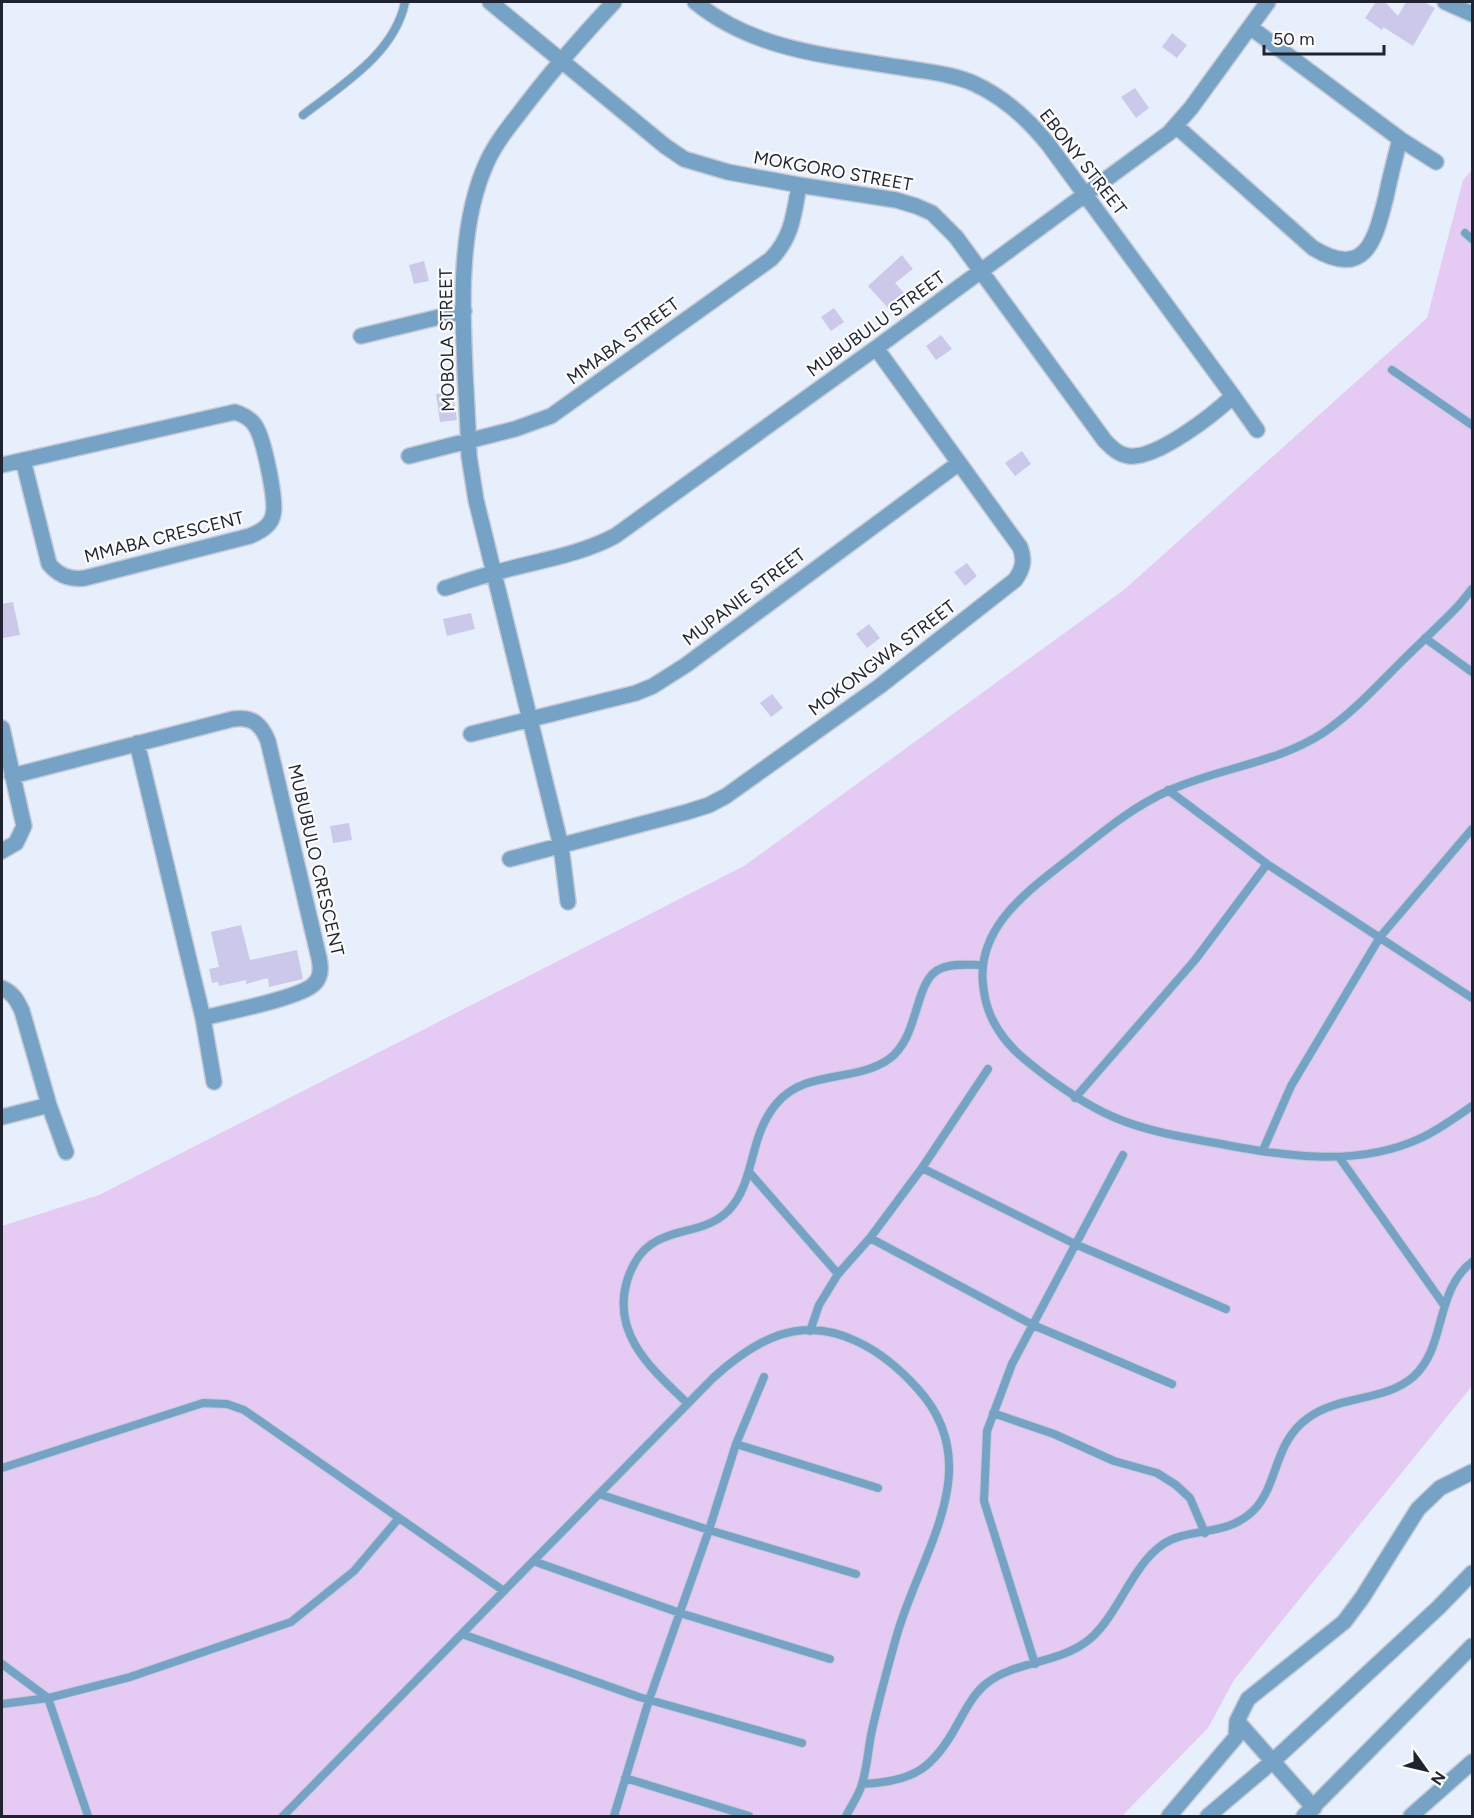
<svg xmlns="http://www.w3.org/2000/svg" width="1474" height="1818" font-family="Figtree,sans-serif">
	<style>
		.green { fill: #e5cbf3 }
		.building { fill: #cbc8ea }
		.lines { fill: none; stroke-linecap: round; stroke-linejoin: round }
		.service-casing { stroke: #c4cad7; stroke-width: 10 }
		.minor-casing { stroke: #c4cad7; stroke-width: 18 }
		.service { stroke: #76a3c5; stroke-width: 8 }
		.minor { stroke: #76a3c5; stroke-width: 15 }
		.labels { text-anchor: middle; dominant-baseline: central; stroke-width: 4.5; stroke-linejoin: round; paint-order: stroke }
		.street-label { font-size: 18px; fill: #1f2430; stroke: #fcfcfc }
	</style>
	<rect width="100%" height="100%" fill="#e8effc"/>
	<path class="green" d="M 1472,170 L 1472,1386 L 1234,1680 L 1208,1728 L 1122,1816 L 2,1816 L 2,1226 L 99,1195 L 744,866 L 1125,589 L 1427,318 L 1463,180 Z"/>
	<path class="building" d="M 1376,2 L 1385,2 L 1398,16 L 1406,2 L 1424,2 L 1435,8 L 1413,46 L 1383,27 L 1382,30 L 1365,18 Z
		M 1172,33 L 1187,45 L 1177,58 L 1162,47 Z
		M 1135,88 L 1149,108 L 1136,118 L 1121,97 Z
		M 902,255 L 913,269 L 895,283 L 904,293 L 888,308 L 868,286 Z
		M 424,261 L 429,281 L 414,284 L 409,265 Z
		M 834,308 L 844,322 L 831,331 L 821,317 Z
		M 941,335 L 952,349 L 936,360 L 926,346 Z
		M 453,392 L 457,420 L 440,422 L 436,394 Z
		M 1022,451 L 1031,464 L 1015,476 L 1005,463 Z
		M 967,563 L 977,576 L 965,586 L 954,572 Z
		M 13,602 L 20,635 L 3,638 L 2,604 Z
		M 471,613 L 475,629 L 447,636 L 443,619 Z
		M 869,624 L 880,638 L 867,648 L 856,634 Z
		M 772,694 L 783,708 L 771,717 L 760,703 Z
		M 349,823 L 352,840 L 333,843 L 330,826 Z
		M 241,925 L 250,960 L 297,950 L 303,979 L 269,987 L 268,978 L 246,984 L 246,980 L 219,986 L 218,982 L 212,983 L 209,969 L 219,967 L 211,932 Z"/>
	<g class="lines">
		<g class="service-casing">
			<path id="service" d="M 303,115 C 342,85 395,53 405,2
				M 1465,233 L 1472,239
				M 1392,370 L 1472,425
				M 1472,589 L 1459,605 C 1440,625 1419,644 1399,664 C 1375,688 1351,714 1323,733 C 1277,763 1219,768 1170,790 C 1134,806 1105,830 1075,854 C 1031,889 972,927 984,992 C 986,1006 991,1019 999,1031 C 1011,1050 1029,1063 1047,1077 C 1095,1112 1125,1126 1183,1137 C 1261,1151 1346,1173 1421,1138 C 1440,1129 1456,1117 1472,1106
				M 1425,638 L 1472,672
				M 1168,790 L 1267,864 L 1472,998
				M 1075,1098 L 1195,960 L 1267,864
				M 1263,1150 L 1291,1086 L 1380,937 L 1472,829
				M 1339,1157 L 1444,1305
				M 922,1168 L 1075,1244 L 1226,1309
				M 749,1172 L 838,1274
				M 870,1238 L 1033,1325 L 1172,1384
				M 810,1331 L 819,1305 L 838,1274 L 870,1238 L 922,1168 L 988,1069
				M 687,1403 C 653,1370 611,1335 627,1281 C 646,1218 697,1243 729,1210 C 756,1181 748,1136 777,1103 C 806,1069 855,1083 889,1059 C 921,1036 913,978 942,968 C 954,963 969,965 982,965
				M 993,1413 L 1054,1434 L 1114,1461 L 1157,1473 L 1176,1485 L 1190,1498 L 1205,1533
				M 736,1444 L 878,1488
				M 2,1468 L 203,1403 L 227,1404 L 244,1410 L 504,1591
				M 599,1494 L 709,1530 L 856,1574
				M 533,1561 L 680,1613 L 830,1659
				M 462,1634 L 639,1697 L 802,1743
				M 2,1664 L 48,1698 L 88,1816
				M 1035,1664 L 984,1501 L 987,1431 L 1012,1364 L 1123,1155
				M 2,1704 L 48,1698 L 130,1677 L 291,1622 L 354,1571 L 399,1518
				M 625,1778 L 749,1816
				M 862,1784 C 914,1782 934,1768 958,1723 C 966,1709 974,1693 987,1683 C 1017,1660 1061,1664 1091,1638 C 1119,1613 1132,1566 1162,1545 C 1189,1526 1226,1538 1254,1510 C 1279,1484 1273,1443 1308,1418 C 1339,1395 1384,1402 1413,1377 C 1447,1347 1434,1291 1472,1262
				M 283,1816 L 713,1378 C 755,1340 800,1314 856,1341 C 880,1352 899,1368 917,1388 C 990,1467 919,1554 896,1638 C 887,1670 878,1702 871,1735 C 868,1751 867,1768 862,1784 C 859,1795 851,1806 846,1816
				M 614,1816 L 649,1700 L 709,1530 L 736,1444 L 764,1377"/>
		</g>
		<g class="minor-casing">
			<path id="minor" d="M 490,2 L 665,146 L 684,159 L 728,172 L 799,185 L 896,200 L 916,206 L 932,213 L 956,237 L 1105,441 C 1112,448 1119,455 1129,456 C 1157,459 1213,415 1233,396
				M 695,2 C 755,51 831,56 905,68 C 928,72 954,74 975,84 C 1005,98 1028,119 1048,144 L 1233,396 L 1257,430
				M 1445,2 L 1472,14
				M 1250,27 L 1400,139 L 1436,162
				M 1176,126 L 1313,248 C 1366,280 1375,240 1386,197 C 1390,177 1395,158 1400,139
				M 361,336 L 464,311
				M 409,456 L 515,429 L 551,416 L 771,259 C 792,237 794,215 799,185
				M 2,465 L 235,412 C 244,415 253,420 257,429 C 264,442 277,501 273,515 C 271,526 260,532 250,536 L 85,578 C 70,580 59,576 49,564 L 23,460
				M 445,588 C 461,583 478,577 494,573 C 535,561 577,556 615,536 L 876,348 L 1169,133 L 1191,108 L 1268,2
				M 2,728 L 24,826 L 16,843 L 2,851
				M 471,734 L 636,693 L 653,686 L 686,665 L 959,463
				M 137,743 L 203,1018 L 214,1082
				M 12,776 L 233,719 C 252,716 261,724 268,741 L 319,958 C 321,967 322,977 314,984 C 301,998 226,1012 203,1018
				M 510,859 L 687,812 L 709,805 L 726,796 L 880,686 L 1015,580 C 1023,569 1025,560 1020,547 L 876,348
				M 568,902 L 561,846 L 476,500 L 469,456 C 467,367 449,244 487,162 C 497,140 513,122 528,102 C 555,67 584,34 614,2
				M 2,988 C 13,993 17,1000 22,1011 L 49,1105 L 66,1152
				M 2,1117 L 49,1105
				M 1237,1721 L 1314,1808
				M 1169,1816 L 1236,1737 L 1237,1721 L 1248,1699 L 1344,1622 L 1362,1598 L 1418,1509 L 1440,1488 L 1472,1472
				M 1208,1816 L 1273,1761 L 1438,1608 L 1472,1573
				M 1304,1816 L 1472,1646
				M 1411,1816 L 1472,1762"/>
		</g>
		<use href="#service" class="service"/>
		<use href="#minor" class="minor"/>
	</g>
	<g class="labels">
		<g class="street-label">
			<text transform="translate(1083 162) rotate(52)">EBONY STREET</text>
			<text transform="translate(833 171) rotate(10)">MOKGORO STREET</text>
			<text transform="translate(876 324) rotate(-36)">MUBUBULU STREET</text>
			<text transform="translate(447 340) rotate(-91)">MOBOLA STREET</text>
			<text transform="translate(623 341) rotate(-36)">MMABA STREET</text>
			<text transform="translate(164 537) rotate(-14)">MMABA CRESCENT</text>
			<text transform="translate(744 597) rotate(-37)">MUPANIE STREET</text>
			<text transform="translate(882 658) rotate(-37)">MOKONGWA STREET</text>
			<text transform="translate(316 860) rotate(77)">MUBUBULO CRESCENT</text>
		</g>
	</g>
	<rect width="1474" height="1818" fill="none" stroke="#1f2430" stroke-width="6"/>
	<g transform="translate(1426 1770) rotate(124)" stroke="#fcfcfc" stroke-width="4.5" paint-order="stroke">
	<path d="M0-4.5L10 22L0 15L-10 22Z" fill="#1f2430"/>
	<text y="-9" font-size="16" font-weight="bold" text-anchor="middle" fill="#1f2430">N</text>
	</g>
	<path d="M1264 45v9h120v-9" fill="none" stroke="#1f2430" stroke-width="3"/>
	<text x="1273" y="45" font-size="18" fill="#1f2430" stroke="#fcfcfc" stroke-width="4.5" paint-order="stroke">50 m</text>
</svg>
